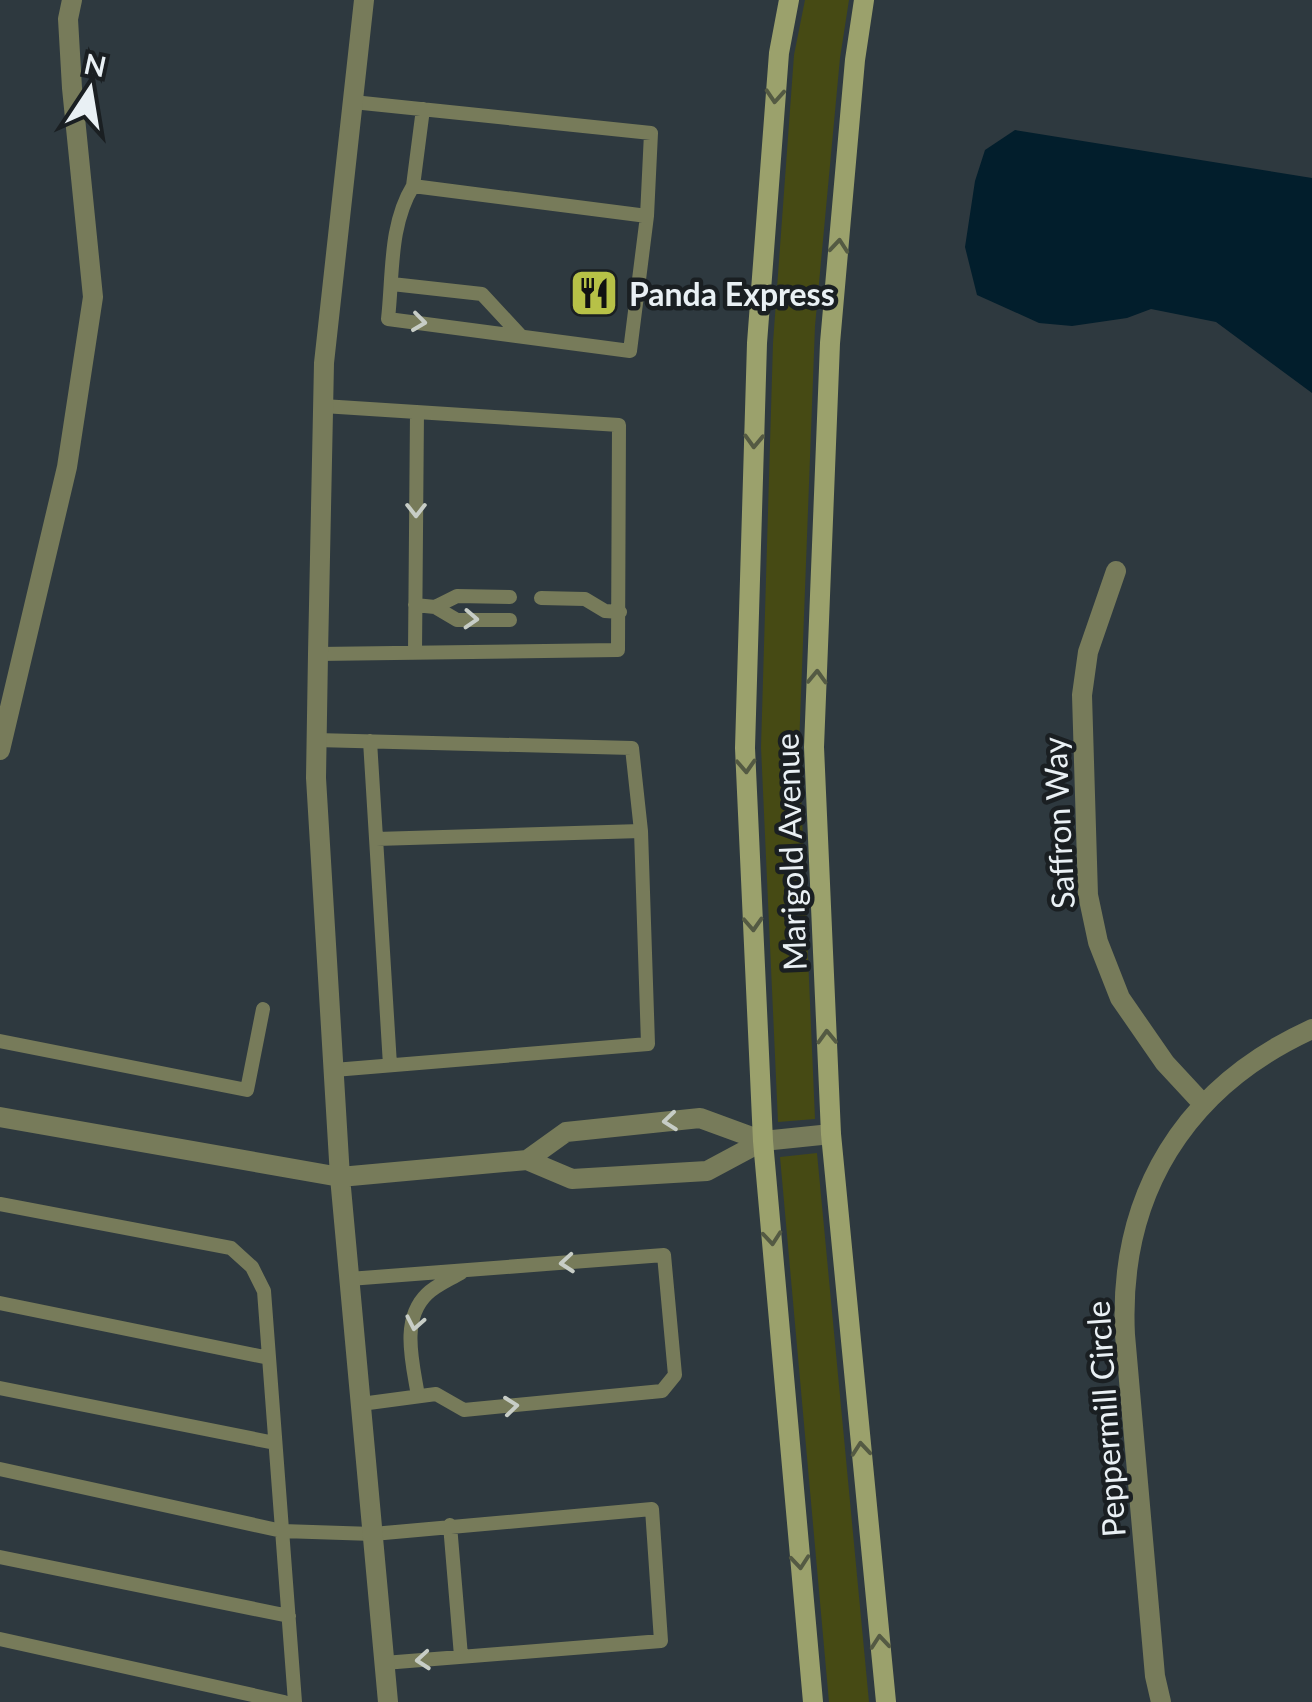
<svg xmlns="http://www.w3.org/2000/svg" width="1312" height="1702" font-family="Lato,sans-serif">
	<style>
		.green { fill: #464a14 }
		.water { fill: #021e2c }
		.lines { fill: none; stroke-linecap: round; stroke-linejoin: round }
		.lane { stroke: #777b5a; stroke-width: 14 }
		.street { stroke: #777b5a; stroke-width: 20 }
		.secondary { stroke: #9ba16c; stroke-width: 20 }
		.oneway { stroke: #545a43 }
		.oneway2 { stroke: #c7cdc6 }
		.labels { text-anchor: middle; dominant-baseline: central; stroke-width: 9; stroke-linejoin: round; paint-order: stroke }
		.poi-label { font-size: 32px; font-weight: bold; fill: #e9f0f4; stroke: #1a1f22; text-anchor: start }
		.street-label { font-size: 32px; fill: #e9f0f4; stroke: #1a1f22 }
	</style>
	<rect width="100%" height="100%" fill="#2e393f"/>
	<path class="green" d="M 805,0 L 849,0 L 840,58 L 815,326 L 799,747 L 815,1119 L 778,1122 L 761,747 L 773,343 L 794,55 Z
		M 817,1153 L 869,1702 L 829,1702 L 780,1157 Z"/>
	<path class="water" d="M 1015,130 L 1312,178 L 1312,393 L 1216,322 L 1151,309 L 1127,318 L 1072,326 L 1039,323 L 977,295 L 965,247 L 975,181 L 985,150 Z"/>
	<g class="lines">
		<path class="lane" d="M 353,102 L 651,133 L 647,216 L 413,186 L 423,109
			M 413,186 C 389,225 393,275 388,319 L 630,351 L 647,216
			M 392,284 L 482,294 L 520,335
			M 541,598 L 585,599 L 605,611 L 620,612
			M 415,605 L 435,607 L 457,596 L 510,597
			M 435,607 L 457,620 L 510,620
			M 415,652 L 417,412
			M 318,654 L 618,650 L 619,425 L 323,406
			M 316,740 L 632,748 L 641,831 L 648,1044 L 334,1070
			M 370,741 L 390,1065
			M 376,839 L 641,831
			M 0,1041 L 247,1090 L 263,1009
			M 0,1204 L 231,1248 L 252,1267 L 264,1291 L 295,1702
			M 349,1279 L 664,1255 L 675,1375 L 662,1391 L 464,1410 L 436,1394 L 361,1404
			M 0,1303 L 269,1358
			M 0,1388 L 275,1443
			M 418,1396 C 413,1364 400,1320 427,1294 C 436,1285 451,1279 462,1272
			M 0,1469 L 282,1531 L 373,1534 L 652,1509 L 661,1641 L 384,1663
			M 450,1525 L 461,1656
			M 0,1557 L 289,1616
			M 0,1639 L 284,1702"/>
		<path class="street" d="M 1116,571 L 1088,652 L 1082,695 L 1088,895 L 1098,942 L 1120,998 L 1165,1063 L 1203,1104
			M 0,750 L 67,467 L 93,297 L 72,88 L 68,19 L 72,0
			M 0,1117 L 340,1177 L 316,778 L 318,654 L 324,363 L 364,0
			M 527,1160 L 566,1132 L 700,1118 L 763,1141
			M 388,1702 L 340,1177 L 527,1160 L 572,1179 L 707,1171 L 763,1141 L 831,1134
			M 1161,1702 L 1155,1676 L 1125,1335 C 1118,1194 1185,1087 1312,1029"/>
		<path class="secondary" d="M 789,0 L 779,53 L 757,343 L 745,748 L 763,1141 L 813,1702
			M 864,0 L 855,60 L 830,343 L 814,747 L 831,1134 L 886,1702"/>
	</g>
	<defs><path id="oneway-chevron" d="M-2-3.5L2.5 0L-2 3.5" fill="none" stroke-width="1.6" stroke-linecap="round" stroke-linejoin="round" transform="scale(2.5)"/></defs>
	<g class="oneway">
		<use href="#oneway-chevron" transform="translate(775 96) rotate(94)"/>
		<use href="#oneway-chevron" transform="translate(839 246) rotate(-85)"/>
		<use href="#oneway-chevron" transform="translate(754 441) rotate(92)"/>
		<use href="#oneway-chevron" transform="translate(817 677) rotate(-88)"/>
		<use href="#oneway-chevron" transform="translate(746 766) rotate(87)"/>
		<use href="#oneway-chevron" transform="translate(753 924) rotate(87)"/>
		<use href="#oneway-chevron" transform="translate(827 1037) rotate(-92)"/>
		<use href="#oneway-chevron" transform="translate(772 1238) rotate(85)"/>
		<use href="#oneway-chevron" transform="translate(861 1449) rotate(-95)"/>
		<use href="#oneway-chevron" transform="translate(800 1562) rotate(85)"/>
		<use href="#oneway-chevron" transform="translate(880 1642) rotate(-95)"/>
	</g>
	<g class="oneway2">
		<use href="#oneway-chevron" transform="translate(419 322) rotate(7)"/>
		<use href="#oneway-chevron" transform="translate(416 510) rotate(90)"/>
		<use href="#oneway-chevron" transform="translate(471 619) rotate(3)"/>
		<use href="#oneway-chevron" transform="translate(670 1121) rotate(174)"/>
		<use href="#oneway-chevron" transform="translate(567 1263) rotate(175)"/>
		<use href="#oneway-chevron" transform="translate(415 1323) rotate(101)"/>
		<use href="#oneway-chevron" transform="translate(511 1406) rotate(-6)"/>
		<use href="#oneway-chevron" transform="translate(423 1660) rotate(175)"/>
	</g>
	<defs>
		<g id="restaurant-square" transform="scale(2.5)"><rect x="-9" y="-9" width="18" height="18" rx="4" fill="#b7c147" stroke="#1a1f22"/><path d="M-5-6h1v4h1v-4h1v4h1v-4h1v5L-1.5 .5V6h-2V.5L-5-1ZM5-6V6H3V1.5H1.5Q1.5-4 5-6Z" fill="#111"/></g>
	</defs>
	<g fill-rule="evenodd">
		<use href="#restaurant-square" x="594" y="293"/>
	</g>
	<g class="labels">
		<g class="poi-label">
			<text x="629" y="293">Panda Express</text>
		</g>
		<g class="street-label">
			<text transform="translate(1058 823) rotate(-93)">Saffron Way</text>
			<text transform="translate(790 852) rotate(-92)">Marigold Avenue</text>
			<text transform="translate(1105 1419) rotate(-94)">Peppermill Circle</text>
		</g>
	</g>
	<g transform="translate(90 90) rotate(12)" stroke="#1a1f22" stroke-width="8" paint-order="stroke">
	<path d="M0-8L18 38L0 25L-18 38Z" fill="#e9f0f4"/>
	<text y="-15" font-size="28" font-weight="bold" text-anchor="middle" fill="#e9f0f4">N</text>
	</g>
</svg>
